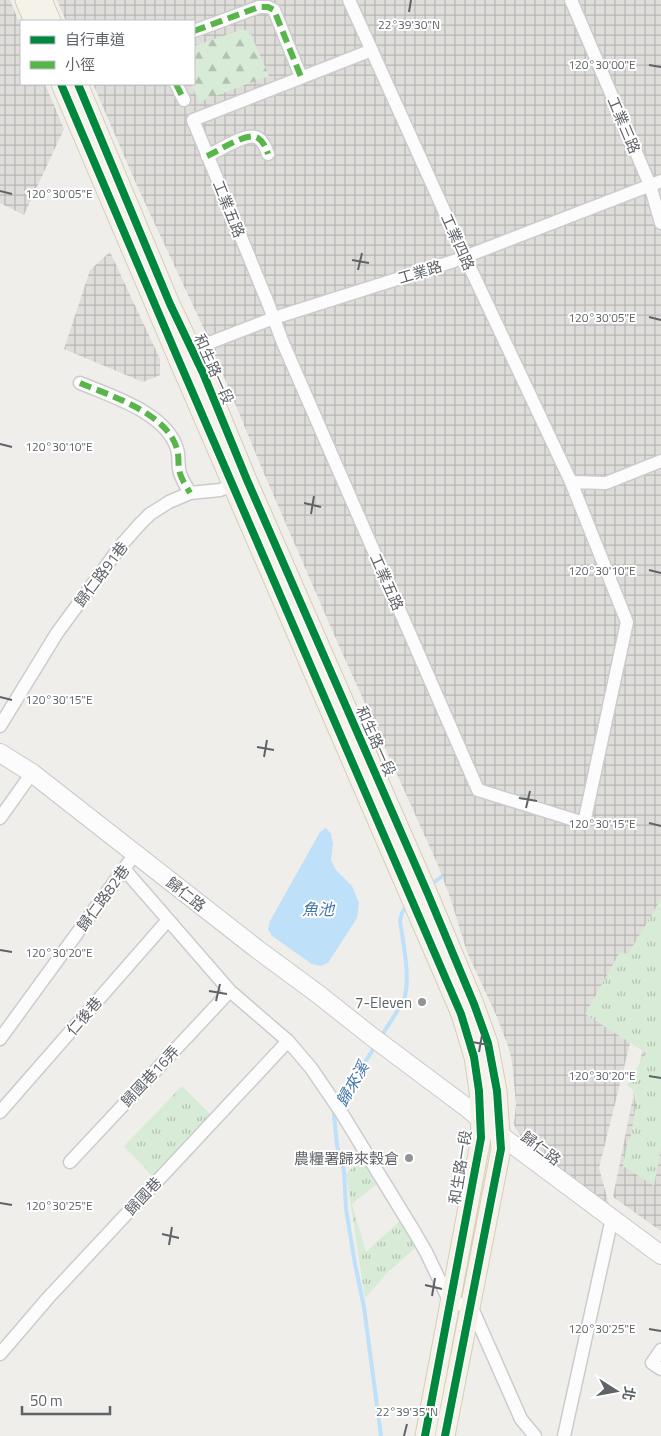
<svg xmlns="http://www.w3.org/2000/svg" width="661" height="1436" font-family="'Titillium Web','Noto Sans TC',sans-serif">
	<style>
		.industrial { fill: url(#industrial-grid) }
		.grass { fill: url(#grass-tufts) }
		.forest { fill: url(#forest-firs) }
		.water { fill: #bfe0f9 }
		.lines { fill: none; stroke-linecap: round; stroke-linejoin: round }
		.stream { stroke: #bfe0f9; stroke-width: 4 }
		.street-casing { stroke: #cbcccc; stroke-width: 15 }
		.secondary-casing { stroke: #cacacb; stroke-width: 20 }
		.primary-casing { stroke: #d7ceb8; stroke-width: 21 }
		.street { stroke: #fdfcfc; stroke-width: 12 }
		.secondary { stroke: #fdfcfc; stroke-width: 18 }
		.primary { stroke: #f4f2e9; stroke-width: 19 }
		.quiet { stroke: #58b549; stroke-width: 6; stroke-dasharray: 12 6; stroke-linecap: butt }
		.cycleway-casing { stroke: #fff; stroke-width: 11 }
		.cycleway { stroke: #00873e; stroke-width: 8 }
		.ticks { fill: none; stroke: #5f6368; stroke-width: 2 }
		.poi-dot { fill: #919496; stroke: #fff; stroke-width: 2 }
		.labels { text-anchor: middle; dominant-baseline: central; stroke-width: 4; stroke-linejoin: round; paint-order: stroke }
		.street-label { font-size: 15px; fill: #5f6368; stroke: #fff }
		.poi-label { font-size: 15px; fill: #5f6368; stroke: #fff; text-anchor: end }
		.water-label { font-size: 16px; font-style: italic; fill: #4174aa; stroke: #fff }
		.ticks-label { font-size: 12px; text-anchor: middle; fill: #5f6368; stroke: #fff; stroke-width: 4; stroke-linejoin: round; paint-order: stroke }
	</style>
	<defs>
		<pattern id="industrial-grid" width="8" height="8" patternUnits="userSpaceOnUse" patternTransform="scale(1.25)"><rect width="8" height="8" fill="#dfddda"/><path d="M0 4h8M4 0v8" fill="none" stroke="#b8b7b5"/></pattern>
		<pattern id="grass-tufts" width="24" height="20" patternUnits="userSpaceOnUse" patternTransform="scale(1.25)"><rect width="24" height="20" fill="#d8ebd6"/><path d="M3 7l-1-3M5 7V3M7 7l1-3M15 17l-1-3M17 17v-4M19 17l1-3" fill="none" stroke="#b2c2b1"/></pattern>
		<pattern id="forest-firs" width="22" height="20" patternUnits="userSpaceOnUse" patternTransform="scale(1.25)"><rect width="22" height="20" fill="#d8ebd6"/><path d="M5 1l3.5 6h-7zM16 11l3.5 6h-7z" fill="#b2c2b1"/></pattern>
	</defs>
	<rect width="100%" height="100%" fill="#efeeea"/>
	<path class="industrial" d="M 0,0 L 10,0 L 21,27 L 21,84 L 45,84 L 64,129 L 24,215 L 0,203 Z
		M 57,0 L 661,0 L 661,919 L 599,1168 L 610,1208 L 536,1153 L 523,1140 L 516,1129 L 514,1124 L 516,1104 L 512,1061 L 508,1046 L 497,1017 L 467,952 L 451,900 L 437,863 L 336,639 L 263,471 L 205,331 L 138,188 L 93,84 L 194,84 L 194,21 L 66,21 Z
		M 110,252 L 160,359 L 160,375 L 143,382 L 64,349 L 90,270 Z
		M 661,957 L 661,1231 L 613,1197 Z"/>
	<path class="grass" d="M 661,899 L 661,1148 L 654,1186 L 623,1166 L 628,1139 L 630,1140 L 636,1105 L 633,1090 L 627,1085 L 646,1053 L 585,1014 L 620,952 L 628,954 Z
		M 182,1086 L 215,1119 L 157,1181 L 124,1146 Z
		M 364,1157 L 378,1183 L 352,1204 L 366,1252 L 401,1220 L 415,1248 L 388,1272 L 365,1298 L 346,1174 Z"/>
	<path class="forest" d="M 243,29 L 250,32 L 269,76 L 199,102 L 191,84 L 194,84 L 194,46 Z"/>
	<path class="water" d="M 326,828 L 331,834 L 333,844 L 331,860 L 336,870 L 352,886 L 359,903 L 357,918 L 328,963 L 321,966 L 312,964 L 272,936 L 268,929 L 270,921 L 320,832 Z"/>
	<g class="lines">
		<path class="stream" d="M 429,886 L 441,877
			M 381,1037 C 387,1026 399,1010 404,999 C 411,981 403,941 400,921 L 402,913 L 407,905
			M 338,1104 L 376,1045
			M 335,1110 L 334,1115 L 337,1145 L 344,1171 L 346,1209 L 355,1264 L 364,1307 L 381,1436"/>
		<g class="street-casing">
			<path id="street" d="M 349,0 L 465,257 L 571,482 L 627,622 L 584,823 L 478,790 L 283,343 L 268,303 L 193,120 L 372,50
				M 571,0 L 650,185 L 661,223
				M 194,31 L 259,7 L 268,7 L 274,10 L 301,77
				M 176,84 L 184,100
				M 207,156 C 219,151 247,131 258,138 C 264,142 266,148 268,154
				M 185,351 L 209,343 L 274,318 L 454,261 L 661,181
				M 80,383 C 111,396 167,413 177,449 C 179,455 178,462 179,469 C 180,477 186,486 190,493
				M 571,482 L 606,483 L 661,461
				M 0,726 L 57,633 L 123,543 L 140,524 L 150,514 L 169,502 L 190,493 L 220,490 L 238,483
				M 0,818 L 32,773
				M 124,869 L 230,991 L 288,1041 L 311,1068 L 341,1112 L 415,1233 L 426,1252 L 450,1302 L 471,1306 L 521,1419 L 535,1436
				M 0,1039 L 129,862
				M 0,1112 L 168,920
				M 70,1162 L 230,991
				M 661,1350 L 652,1363 L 661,1369
				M 0,1354 L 48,1298 L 288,1041
				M 564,1436 L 612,1218"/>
		</g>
		<g class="secondary-casing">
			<path id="secondary" d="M 0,753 L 32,773 L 257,949 L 318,994 L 371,1036 L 466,1107 L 500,1135 L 661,1255"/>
		</g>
		<g class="primary-casing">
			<path id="primary" d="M 25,0 L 34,21
				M 42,0 L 51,21
				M 61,84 L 176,354 L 461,1014 L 474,1057 L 479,1091 L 481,1138 L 425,1436
				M 78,84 L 170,304 L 203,373 L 247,480 L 428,894 L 474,1004 L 488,1043 L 497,1091 L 501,1149 L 445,1436"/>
		</g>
		<use href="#street" class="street"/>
		<use href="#secondary" class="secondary"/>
		<use href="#primary" class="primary"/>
		<path class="quiet" d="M 194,31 L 259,7 L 268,7 L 274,10 L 301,77
			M 176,84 L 184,100
			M 207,156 C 219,151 247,131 258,138 C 264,142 266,148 268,154
			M 80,383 C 111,396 167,413 177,449 C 179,455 178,462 179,469 C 180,477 186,486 190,493"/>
		<g class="cycleway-casing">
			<path id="cycleway" d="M 61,84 L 176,354 L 461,1014 L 474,1057 L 479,1091 L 481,1138 L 425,1436
				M 78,84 L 170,304 L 203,373 L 247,480 L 428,894 L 474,1004 L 488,1043 L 497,1091 L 501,1149 L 445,1436"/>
		</g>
		<use href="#cycleway" class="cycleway"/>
	</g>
	<path class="ticks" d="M 409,12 L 411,0M 649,65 L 661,67M 0,191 L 12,194M 352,260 L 369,263M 358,270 L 362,253M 649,317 L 661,320M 0,444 L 12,447M 304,503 L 321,507M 311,514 L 314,496M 649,570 L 661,573M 0,697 L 12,700M 257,747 L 274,750M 264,757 L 267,740M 519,798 L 537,801M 526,808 L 530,791M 649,823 L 661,826M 0,950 L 12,952M 209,991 L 227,994M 216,1001 L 220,984M 472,1042 L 489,1045M 479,1052 L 482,1035M 649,1076 L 661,1078M 0,1203 L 12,1205M 162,1234 L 179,1238M 169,1245 L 172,1227M 425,1285 L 442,1289M 432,1296 L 435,1278M 649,1329 L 661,1331M 404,1436 L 407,1424"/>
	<g class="poi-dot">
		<circle cx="422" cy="1002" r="5"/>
		<circle cx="409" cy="1158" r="5"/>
	</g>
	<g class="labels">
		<g class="street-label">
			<text transform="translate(624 125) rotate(67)">工業三路</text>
			<text transform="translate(229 209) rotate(68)">工業五路</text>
			<text transform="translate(458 242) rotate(66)">工業四路</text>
			<text transform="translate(420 272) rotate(-17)">工業路</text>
			<text transform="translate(214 369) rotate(66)">和生路一段</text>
			<text transform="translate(101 574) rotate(-53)">歸仁路91巷</text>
			<text transform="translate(387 582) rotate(66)">工業五路</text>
			<text transform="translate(376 741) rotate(66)">和生路一段</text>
			<text transform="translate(186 894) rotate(38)">歸仁路</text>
			<text transform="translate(103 898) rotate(-54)">歸仁路82巷</text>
			<text transform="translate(84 1016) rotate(-49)">仁後巷</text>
			<text transform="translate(150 1076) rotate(-47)">歸國巷16弄</text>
			<text transform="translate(541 1148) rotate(37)">歸仁路</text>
			<text transform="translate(460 1167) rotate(-81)">和生路一段</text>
			<text transform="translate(143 1196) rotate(-47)">歸國巷</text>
		</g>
		<g class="poi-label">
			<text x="412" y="1002">7-Eleven</text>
			<text x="399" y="1158">農糧署歸來穀倉</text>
		</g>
		<g class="water-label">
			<text x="318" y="909">魚池</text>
			<text transform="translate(352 1084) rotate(-60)">歸來溪</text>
		</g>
	</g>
	<g class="ticks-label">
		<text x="409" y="29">22°39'30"N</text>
		<text x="602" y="69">120°30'00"E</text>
		<text x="59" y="198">120°30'05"E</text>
		<text x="602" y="322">120°30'05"E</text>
		<text x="59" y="451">120°30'10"E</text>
		<text x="602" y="575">120°30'10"E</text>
		<text x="59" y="704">120°30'15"E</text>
		<text x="602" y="828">120°30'15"E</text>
		<text x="59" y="957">120°30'20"E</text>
		<text x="602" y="1080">120°30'20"E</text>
		<text x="59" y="1210">120°30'25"E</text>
		<text x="602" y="1333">120°30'25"E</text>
		<text x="407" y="1416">22°39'35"N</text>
	</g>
	<rect x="20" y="20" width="175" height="65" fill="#ffffff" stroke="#bfc1c3"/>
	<rect x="30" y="36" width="25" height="8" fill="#00873e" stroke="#bfc1c3"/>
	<text x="65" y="45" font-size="15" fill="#5f6368">自行車道</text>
	<rect x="30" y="61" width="25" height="8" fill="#58b549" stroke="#bfc1c3"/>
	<text x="65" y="70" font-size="15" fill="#5f6368">小徑</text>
	<g transform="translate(616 1391) rotate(101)" stroke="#ffffff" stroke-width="4" paint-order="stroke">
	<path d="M0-4L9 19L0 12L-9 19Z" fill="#5f6368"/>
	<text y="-8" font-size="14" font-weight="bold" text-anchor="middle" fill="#5f6368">北</text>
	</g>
	<path d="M22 1406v8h88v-8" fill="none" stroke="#5f6368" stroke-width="2.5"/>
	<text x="30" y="1406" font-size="15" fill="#5f6368" stroke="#ffffff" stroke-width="4" paint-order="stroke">50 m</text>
</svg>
